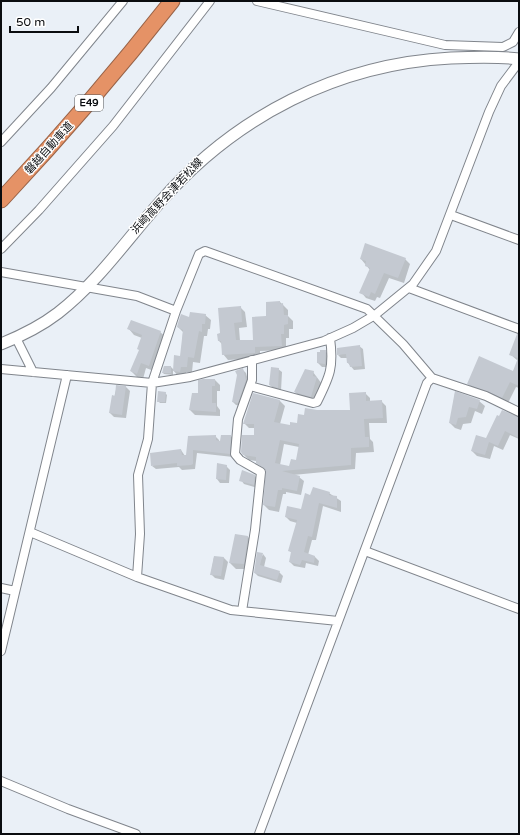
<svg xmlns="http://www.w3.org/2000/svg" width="520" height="835" font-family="'Varela Round','Noto Sans JP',sans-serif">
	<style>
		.shadow { fill: #0003; fill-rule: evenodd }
		.building { fill: #c4c9d1; fill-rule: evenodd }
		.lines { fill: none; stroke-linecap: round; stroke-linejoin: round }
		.minor-casing { stroke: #80858c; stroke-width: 10 }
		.secondary-casing { stroke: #80858c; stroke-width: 13 }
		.motorway-casing { stroke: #986348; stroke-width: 17 }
		.minor { stroke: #fff; stroke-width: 8 }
		.secondary { stroke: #fff; stroke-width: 11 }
		.motorway { stroke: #e59266; stroke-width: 15 }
		.labels { text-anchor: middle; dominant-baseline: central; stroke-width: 3; stroke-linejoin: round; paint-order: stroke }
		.shield { fill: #fff; stroke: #545557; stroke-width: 1 }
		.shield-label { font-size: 10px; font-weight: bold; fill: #0a0c0f }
		.street-label { font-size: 11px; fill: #0a0c0f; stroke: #fff }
	</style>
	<rect width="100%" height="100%" fill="#eaf0f7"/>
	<path class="shadow" d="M 361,259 L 405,259 L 410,264 L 404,283 L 389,278 L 380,298 L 377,297 L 375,301 L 366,298 L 361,292 L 370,270 Z
		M 280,302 L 288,310 L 288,316 L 293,321 L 293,329 L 289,329 L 289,338 L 286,338 L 286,350 L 260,351 L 260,358 L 228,360 L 223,354 L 222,344 L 219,341 L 221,334 L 240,307 L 245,312 L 247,327 L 239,328 L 240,341 L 254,341 L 268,317 Z
		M 205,315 L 211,320 L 210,329 L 208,329 L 207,336 L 204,336 L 200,363 L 193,362 L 192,372 L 186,372 L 186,377 L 179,377 L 173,370 L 173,375 L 164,374 L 163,373 L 164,367 L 171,367 L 174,370 L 181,357 L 183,332 L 178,327 L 190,319 Z
		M 129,329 L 160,332 L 166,337 L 154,371 L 146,368 L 143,379 L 137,377 L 131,371 L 140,351 L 142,338 L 134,335 Z
		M 519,339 L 519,388 L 516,387 L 508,403 L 473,389 L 468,384 L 513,372 L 518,361 L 510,354 Z
		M 359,346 L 363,349 L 365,369 L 354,370 L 348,363 L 347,358 L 341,358 L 338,355 Z
		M 325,351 L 329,355 L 328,367 L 322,367 L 318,363 Z
		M 278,369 L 282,372 L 281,391 L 274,389 L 270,385 Z
		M 243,370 L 246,373 L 249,384 L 241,406 L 236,405 L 233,402 Z
		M 313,372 L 322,384 L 317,402 L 301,398 L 295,392 Z
		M 215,380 L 220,385 L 220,391 L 217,391 L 217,406 L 220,410 L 220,416 L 195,415 L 190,410 L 199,394 L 199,381 Z
		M 117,386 L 126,387 L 130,391 L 126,418 L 114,417 L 110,413 Z
		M 165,393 L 167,395 L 166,403 L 160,403 L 158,401 Z
		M 365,393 L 370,398 L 370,402 L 381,401 L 386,406 L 387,423 L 369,423 L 370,439 L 373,442 L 374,452 L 356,453 L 355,469 L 293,475 L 299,477 L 304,481 L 301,495 L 286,492 L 286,494 L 283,494 L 279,512 L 269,510 L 264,505 L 266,470 L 257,461 L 249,460 L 244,455 L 255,436 L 255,428 L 249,428 L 244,423 L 254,394 L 280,401 L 285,406 L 280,424 L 291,426 L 298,424 L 305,417 L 316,411 L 351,411 ZM 284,444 L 299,447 L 297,461 L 290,468 L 280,465 Z
		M 455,393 L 479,401 L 485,406 L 482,414 L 475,411 L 471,423 L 463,424 L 461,430 L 455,428 L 450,423 Z
		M 519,418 L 519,439 L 510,435 L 503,450 L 494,446 L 490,459 L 477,456 L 472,451 L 486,439 Z
		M 215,436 L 219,440 L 219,445 L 231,436 L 234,440 L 233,457 L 197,453 L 195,469 L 182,470 L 179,467 L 156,469 L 152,466 L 181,450 L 185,456 L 187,456 L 189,437 Z
		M 226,466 L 230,470 L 229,483 L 220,483 L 217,479 Z
		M 255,476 L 258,480 L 258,488 L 244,484 L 241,480 Z
		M 329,493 L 341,501 L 341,512 L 323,506 L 316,540 L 312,540 L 308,555 L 315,557 L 319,561 L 318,566 L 306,563 L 305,568 L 294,566 L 290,562 L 292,553 L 289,550 L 297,523 L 290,521 L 286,517 L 302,510 L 311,496 Z
		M 236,535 L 248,537 L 254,543 L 249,569 L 236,569 L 230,563 Z
		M 263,554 L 266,558 L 264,567 L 279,572 L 283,576 L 281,583 L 258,576 L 255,573 Z
		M 214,557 L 224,558 L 228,562 L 224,580 L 215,578 L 211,574 Z"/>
	<path class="building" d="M 365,243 L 406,258 L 398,278 L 384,273 L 375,294 L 371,292 L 369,297 L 359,293 L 370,268 L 365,266 L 366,261 L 360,259 Z
		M 280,301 L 280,304 L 283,303 L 284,315 L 288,315 L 288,324 L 284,325 L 284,334 L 281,334 L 282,346 L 255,347 L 255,353 L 222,355 L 221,341 L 218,341 L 217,334 L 220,333 L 218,308 L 241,306 L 242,322 L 234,323 L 236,340 L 253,340 L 252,317 L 266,316 L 266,302 Z
		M 190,312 L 206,314 L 205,324 L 202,324 L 202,332 L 199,331 L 194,358 L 188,357 L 187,367 L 181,367 L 180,372 L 173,371 L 174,355 L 180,356 L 183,330 L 177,327 L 178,323 L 181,314 L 189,317 Z
		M 131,320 L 161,331 L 149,366 L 141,363 L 137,374 L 130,371 L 139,350 L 137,349 L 142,335 L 127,329 Z
		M 517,334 L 519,334 L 519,386 L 510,382 L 502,398 L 467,384 L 479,356 L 513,371 L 518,358 L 509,355 Z
		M 360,345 L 362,366 L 350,367 L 349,363 L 347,363 L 346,354 L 337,355 L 337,348 Z
		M 320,350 L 326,350 L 325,364 L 317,363 L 317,352 L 320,352 Z
		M 164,366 L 171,366 L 171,373 L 162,373 Z
		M 271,367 L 279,368 L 278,388 L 269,385 Z
		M 243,368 L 246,380 L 238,403 L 232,402 L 237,375 L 235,371 Z
		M 305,369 L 314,371 L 313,376 L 317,377 L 311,397 L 294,392 Z
		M 203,379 L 215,379 L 215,386 L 212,386 L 212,403 L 216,403 L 216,412 L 189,410 L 192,393 L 198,393 L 198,380 Z
		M 116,385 L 126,386 L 122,415 L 109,413 L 112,395 L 115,396 Z
		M 158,391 L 166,392 L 165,402 L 157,402 Z
		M 455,391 L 480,400 L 477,409 L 469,407 L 466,417 L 458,418 L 456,425 L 449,423 Z
		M 366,392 L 366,401 L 382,400 L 383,418 L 364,419 L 365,437 L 369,437 L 369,447 L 351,448 L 351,465 L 282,471 L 300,476 L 297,491 L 282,488 L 282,490 L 278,490 L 275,507 L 263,505 L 266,470 L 256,463 L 256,457 L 243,455 L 241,452 L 242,435 L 254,435 L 254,424 L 243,424 L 253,393 L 280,400 L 274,422 L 290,425 L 290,422 L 297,423 L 298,414 L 304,415 L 305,408 L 317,410 L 350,410 L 349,393 ZM 280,440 L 299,444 L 296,460 L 291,459 L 289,466 L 275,463 Z
		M 502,410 L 519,417 L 519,438 L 505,431 L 498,446 L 489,442 L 485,455 L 471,451 L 476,435 L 486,438 L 497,415 L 499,416 Z
		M 216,435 L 216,440 L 220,441 L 221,435 L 231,435 L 230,454 L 193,450 L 193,464 L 191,465 L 177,466 L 177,463 L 151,466 L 150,453 L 181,449 L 182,455 L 186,455 L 188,436 Z
		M 217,463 L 227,465 L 226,480 L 216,479 Z
		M 242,470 L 255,475 L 254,485 L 239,481 Z
		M 313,487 L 330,492 L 329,495 L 337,496 L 337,508 L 319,503 L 312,537 L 308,536 L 304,552 L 315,556 L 314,563 L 302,560 L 300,565 L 289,562 L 291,552 L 288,551 L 297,520 L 285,517 L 287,506 L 301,509 L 305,493 L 310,495 Z
		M 235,534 L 248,536 L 244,564 L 229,563 Z
		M 257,552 L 263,553 L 260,565 L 280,571 L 277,580 L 254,573 Z
		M 214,556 L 224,557 L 221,576 L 210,575 Z"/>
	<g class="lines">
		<g class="minor-casing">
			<path id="minor" d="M 257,1 L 445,45 L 503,47 L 513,42 L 519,32
				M 1,142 L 51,88 L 123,1
				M 451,215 L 519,240
				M 1,249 L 39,210 L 113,126 L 210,1
				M 1,272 L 137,296 L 176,311
				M 409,288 L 519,329
				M 16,338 L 33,372
				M 1,369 L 152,383 L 190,377 L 324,341 L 353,328 L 375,315 L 413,284 L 436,251 L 489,112 L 501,86 L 519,62
				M 250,386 L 313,403 L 317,402 C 330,376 334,367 330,338
				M 30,532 L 137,577 L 231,610 L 338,621
				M 365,551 L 519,609
				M 137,577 L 140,534 L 138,475 L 148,439 L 152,383 L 176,311 L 199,254 L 205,251 L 367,309 L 403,344 L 432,378 L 486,396 L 519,412
				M 1,588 L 15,591
				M 242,611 L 255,530 L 261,472 L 240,460 L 235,454 L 238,419 L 252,380 L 252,360
				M 1,651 L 67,375
				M 1,781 L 68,809 L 136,834
				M 259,834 L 427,383 L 432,378"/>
		</g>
		<g class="secondary-casing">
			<path id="secondary" d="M 1,344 C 21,336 41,326 58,313 C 98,282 128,238 161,201 C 236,116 337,64 451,58 C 473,57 497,56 519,59"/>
		</g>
		<g class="motorway-casing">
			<path id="motorway" d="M 1,200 C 61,136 118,70 172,1"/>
		</g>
		<use href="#minor" class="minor"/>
		<use href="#secondary" class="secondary"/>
		<use href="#motorway" class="motorway"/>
	</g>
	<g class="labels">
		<rect class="shield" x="75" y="95" width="28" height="16" rx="3"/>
		<g class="shield-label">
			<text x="89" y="103">E49</text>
		</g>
		<g class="street-label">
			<text transform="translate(49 148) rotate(-48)">磐越自動車道</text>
			<text transform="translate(167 196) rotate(-47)">浜崎高野会津若松線</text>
		</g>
	</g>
	<rect width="520" height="835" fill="none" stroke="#0a0c0f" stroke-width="4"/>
	<path d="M10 26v6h68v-6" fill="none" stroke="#0a0c0f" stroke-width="2"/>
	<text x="16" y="26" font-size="12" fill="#0a0c0f" stroke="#ffffff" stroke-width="3" paint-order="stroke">50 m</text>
</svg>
